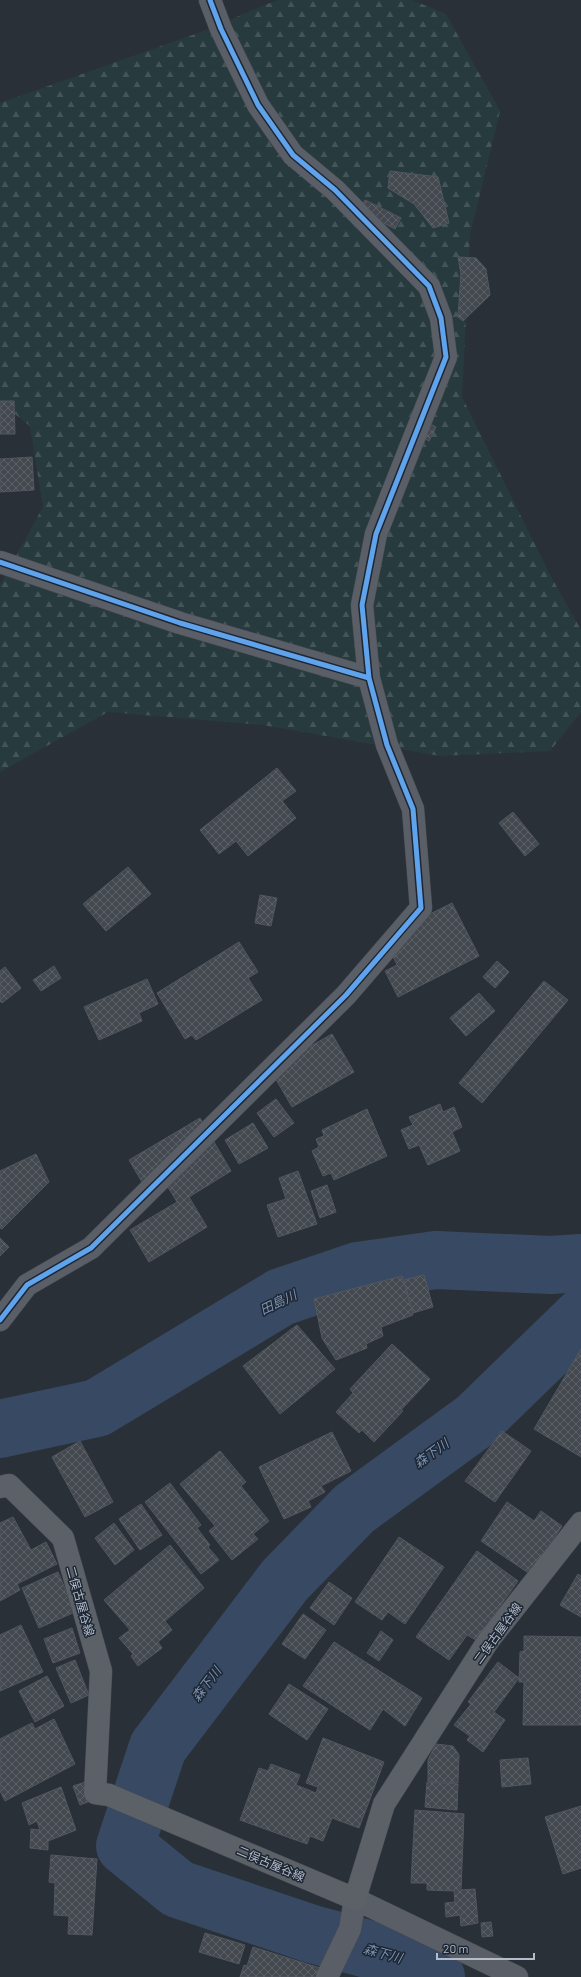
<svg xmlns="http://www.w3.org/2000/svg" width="581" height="1977" font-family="Barlow,'Noto Sans JP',sans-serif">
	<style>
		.forest { fill: url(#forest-firs) }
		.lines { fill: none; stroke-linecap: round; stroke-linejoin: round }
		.river { stroke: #384963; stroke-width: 58 }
		.building { fill: url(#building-cross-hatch); stroke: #52575f }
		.minor-casing { stroke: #484c53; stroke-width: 23 }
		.major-casing { stroke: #484c55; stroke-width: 23 }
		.minor { stroke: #5a5e66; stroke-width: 22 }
		.major { stroke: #5c6168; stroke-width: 22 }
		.cycleway-casing { stroke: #1d2633; stroke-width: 8 }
		.cycleway { stroke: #60a3ed; stroke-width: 5 }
		.labels { text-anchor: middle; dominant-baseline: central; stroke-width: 3; stroke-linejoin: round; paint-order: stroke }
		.street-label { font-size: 12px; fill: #b4bcc9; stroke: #1d2633 }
		.water-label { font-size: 13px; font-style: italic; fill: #7c92b1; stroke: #1d2633 }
	</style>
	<defs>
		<pattern id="forest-firs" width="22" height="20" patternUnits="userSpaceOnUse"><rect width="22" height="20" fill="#273a3e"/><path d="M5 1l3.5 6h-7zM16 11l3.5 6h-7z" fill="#445559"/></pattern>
		<pattern id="building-cross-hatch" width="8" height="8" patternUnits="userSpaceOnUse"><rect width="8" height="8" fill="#444950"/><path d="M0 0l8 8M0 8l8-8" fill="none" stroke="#5d6168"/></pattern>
	</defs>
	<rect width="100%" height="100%" fill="#2a3038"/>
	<path class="forest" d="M 277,0 L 412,0 L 446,14 L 500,111 L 470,235 L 462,397 L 549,573 L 581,630 L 581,712 L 550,751 L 440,756 L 263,725 L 108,712 L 0,772 L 0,585 L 43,507 L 30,426 L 0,402 L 0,103 L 201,32 Z"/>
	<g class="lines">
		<path class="river" d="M 0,1429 L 97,1408 L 281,1297 L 358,1271 L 436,1260 L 551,1265 L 581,1263
			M 436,1977 L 408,1960 L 312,1934 L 178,1889 L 125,1846 L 158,1747 L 285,1580 L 354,1509 L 476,1420 L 581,1318"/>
	</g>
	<path class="building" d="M 390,171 L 438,177 L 449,223 L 433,228 L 414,204 L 388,188 Z
		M 365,200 L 401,218 L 395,229 L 359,210 Z
		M 458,257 L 476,258 L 486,269 L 490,295 L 463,321 L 458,317 L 461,274 Z
		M 0,401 L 14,401 L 15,434 L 0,434 Z
		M 424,421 L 436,427 L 429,441 L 418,435 Z
		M 32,457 L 34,490 L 0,492 L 0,459 Z
		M 277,768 L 296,791 L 282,801 L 296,818 L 248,856 L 236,841 L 219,854 L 200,830 Z
		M 513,812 L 539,844 L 525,856 L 499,823 Z
		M 128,867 L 151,894 L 106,931 L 83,904 Z
		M 260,895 L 277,898 L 271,926 L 255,923 Z
		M 452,903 L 479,956 L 398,997 L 385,971 L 397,965 L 384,937 Z
		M 239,942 L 258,972 L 248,978 L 262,1000 L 196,1040 L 192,1035 L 185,1039 L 157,993 Z
		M 497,961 L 509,972 L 495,988 L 483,977 Z
		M 54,966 L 61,978 L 41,991 L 33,980 Z
		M 5,967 L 21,988 L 2,1003 L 0,1001 L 0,971 Z
		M 147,979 L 158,1004 L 139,1013 L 142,1021 L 99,1040 L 84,1007 Z
		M 544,981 L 568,1000 L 482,1103 L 459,1083 Z
		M 479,993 L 495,1011 L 466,1036 L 450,1018 Z
		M 332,1034 L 354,1072 L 292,1107 L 270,1069 Z
		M 276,1099 L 294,1123 L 274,1137 L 257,1113 Z
		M 440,1104 L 443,1112 L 454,1107 L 462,1127 L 452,1132 L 460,1151 L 428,1165 L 419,1145 L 409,1149 L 401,1130 L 413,1125 L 409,1117 Z
		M 367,1109 L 387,1156 L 334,1180 L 331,1173 L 323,1176 L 312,1151 L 319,1147 L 316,1139 L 324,1136 L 322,1130 Z
		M 200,1118 L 231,1171 L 189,1197 L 207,1227 L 149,1262 L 130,1230 L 177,1202 L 163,1179 L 146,1189 L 129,1160 Z
		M 253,1123 L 268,1148 L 239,1164 L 225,1140 Z
		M 36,1154 L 49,1182 L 2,1229 L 0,1228 L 0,1171 Z
		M 298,1171 L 317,1224 L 278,1237 L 267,1205 L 286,1199 L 279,1178 Z
		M 327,1185 L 336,1212 L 320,1218 L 311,1191 Z
		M 0,1238 L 9,1247 L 0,1256 Z
		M 424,1275 L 433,1307 L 413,1313 L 404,1280 Z
		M 402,1276 L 413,1315 L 381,1327 L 383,1336 L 366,1344 L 367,1348 L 336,1360 L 322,1338 L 314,1299 Z
		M 297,1325 L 335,1369 L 280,1414 L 243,1366 Z
		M 392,1344 L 430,1379 L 401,1410 L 403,1411 L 374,1442 L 362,1430 L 359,1433 L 336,1412 L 353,1393 L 350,1389 Z
		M 581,1349 L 581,1457 L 534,1429 Z
		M 502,1431 L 531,1451 L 495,1502 L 465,1481 Z
		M 332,1432 L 351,1471 L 321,1486 L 325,1492 L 308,1501 L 311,1507 L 284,1519 L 259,1467 Z
		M 80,1441 L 113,1502 L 85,1517 L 52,1457 Z
		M 220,1451 L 246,1482 L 241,1486 L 269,1521 L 253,1534 L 258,1539 L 232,1560 L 209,1531 L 215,1526 L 180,1484 Z
		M 170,1483 L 201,1525 L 197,1528 L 210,1545 L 208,1547 L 219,1560 L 201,1574 L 145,1502 Z
		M 507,1502 L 534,1521 L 541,1511 L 562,1526 L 530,1574 L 481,1541 Z
		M 141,1504 L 162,1535 L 140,1550 L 119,1519 Z
		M 13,1517 L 31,1550 L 46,1542 L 57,1564 L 17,1584 L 20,1590 L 0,1601 L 0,1523 Z
		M 114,1523 L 134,1550 L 115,1565 L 95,1538 Z
		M 399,1537 L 444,1567 L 405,1624 L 388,1612 L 382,1620 L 355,1602 Z
		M 170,1545 L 204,1588 L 165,1621 L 172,1630 L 158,1642 L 162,1648 L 138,1666 L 131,1656 L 133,1654 L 119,1638 L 130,1630 L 104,1600 Z
		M 477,1551 L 518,1581 L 476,1640 L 467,1635 L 449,1660 L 416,1637 Z
		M 58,1572 L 75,1612 L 39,1628 L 22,1588 Z
		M 578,1574 L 581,1576 L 581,1617 L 560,1605 Z
		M 329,1582 L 352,1598 L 334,1625 L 310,1608 Z
		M 303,1614 L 326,1630 L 305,1659 L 282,1644 Z
		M 21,1625 L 43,1672 L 0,1691 L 0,1635 Z
		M 72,1628 L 80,1653 L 53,1663 L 44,1639 Z
		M 381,1631 L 393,1640 L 379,1661 L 367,1653 Z
		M 524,1636 L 581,1637 L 581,1725 L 523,1725 L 524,1682 L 519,1682 L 520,1652 L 524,1651 Z
		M 334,1642 L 422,1698 L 405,1726 L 383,1709 L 370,1730 L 303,1686 Z
		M 75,1660 L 89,1695 L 71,1703 L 56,1668 Z
		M 498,1662 L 519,1678 L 494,1712 L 505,1720 L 483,1752 L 467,1740 L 470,1736 L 454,1725 L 471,1704 L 468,1702 Z
		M 47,1676 L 64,1706 L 35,1722 L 19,1691 Z
		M 289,1684 L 328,1709 L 307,1740 L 269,1714 Z
		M 54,1719 L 75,1764 L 5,1801 L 0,1791 L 0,1739 L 32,1723 L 35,1729 Z
		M 323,1738 L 384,1762 L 359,1828 L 332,1818 L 323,1841 L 310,1836 L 307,1844 L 240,1820 L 259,1768 L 268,1771 L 271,1764 L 300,1775 L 296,1785 L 316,1793 L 318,1787 L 306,1783 Z
		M 436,1744 L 453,1746 L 459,1755 L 458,1783 L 428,1781 L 428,1760 Z
		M 528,1758 L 531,1784 L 502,1787 L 500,1760 Z
		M 98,1778 L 103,1796 L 80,1805 L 73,1786 Z
		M 427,1782 L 458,1784 L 457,1810 L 425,1807 Z
		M 61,1787 L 76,1830 L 48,1841 L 48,1850 L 30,1848 L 31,1829 L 40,1830 L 37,1821 L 29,1825 L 22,1803 Z
		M 581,1806 L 581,1868 L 563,1874 L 545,1817 Z
		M 415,1810 L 464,1814 L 461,1890 L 475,1889 L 478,1923 L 461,1926 L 460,1915 L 446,1917 L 445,1903 L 455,1902 L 454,1891 L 427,1890 L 427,1883 L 411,1883 Z
		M 51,1855 L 97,1859 L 92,1935 L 68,1934 L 69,1916 L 54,1915 L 55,1883 L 49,1882 Z
		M 491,1922 L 493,1936 L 482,1937 L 481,1923 Z
		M 205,1933 L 245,1945 L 239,1964 L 199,1952 Z
		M 253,1947 L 320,1968 L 317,1977 L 240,1977 L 244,1965 L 247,1966 Z"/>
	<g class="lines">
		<g class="minor-casing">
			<path id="minor" d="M 0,562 L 180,623 L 369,678
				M 0,1320 L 27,1285 L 91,1248 L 346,995 L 421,908 L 413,809 L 387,745 L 369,678 L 362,605 L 376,534 L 446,357 L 441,318 L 429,286 L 335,190 L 293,155 L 258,105 L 221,29 L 210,0
				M 327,1977 L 350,1929 L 355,1899 L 517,1977"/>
		</g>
		<g class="major-casing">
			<path id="major" d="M 0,1487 L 9,1485 L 63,1538 L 101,1671 L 95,1793 L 109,1795 L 355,1899 L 384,1804 L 488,1641 L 581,1523"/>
		</g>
		<use href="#minor" class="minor"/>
		<use href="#major" class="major"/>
		<g class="cycleway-casing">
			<path id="cycleway" d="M 0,562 L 180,623 L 369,678
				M 0,1320 L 27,1285 L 91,1248 L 346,995 L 421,908 L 413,809 L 387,745 L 369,678 L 362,605 L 376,534 L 446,357 L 441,318 L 429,286 L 335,190 L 293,155 L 258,105 L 221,29 L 210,0"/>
		</g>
		<use href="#cycleway" class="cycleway"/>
	</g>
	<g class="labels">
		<g class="street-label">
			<text transform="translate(81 1601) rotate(74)">二俣古屋谷線</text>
			<text transform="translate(497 1633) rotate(-54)">二俣古屋谷線</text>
			<text transform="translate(271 1863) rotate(23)">二俣古屋谷線</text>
		</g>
		<g class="water-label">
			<text transform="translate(278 1302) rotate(-26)">田島川</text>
			<text transform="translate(431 1453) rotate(-36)">森下川</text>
			<text transform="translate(206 1684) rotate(-53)">森下川</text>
			<text transform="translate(383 1953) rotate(15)">森下川</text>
		</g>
	</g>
	<path d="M437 1953v6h97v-6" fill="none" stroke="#b4bcc9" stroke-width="2"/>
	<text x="443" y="1953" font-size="12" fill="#b4bcc9" stroke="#1d2633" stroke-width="3" paint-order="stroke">20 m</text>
</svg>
